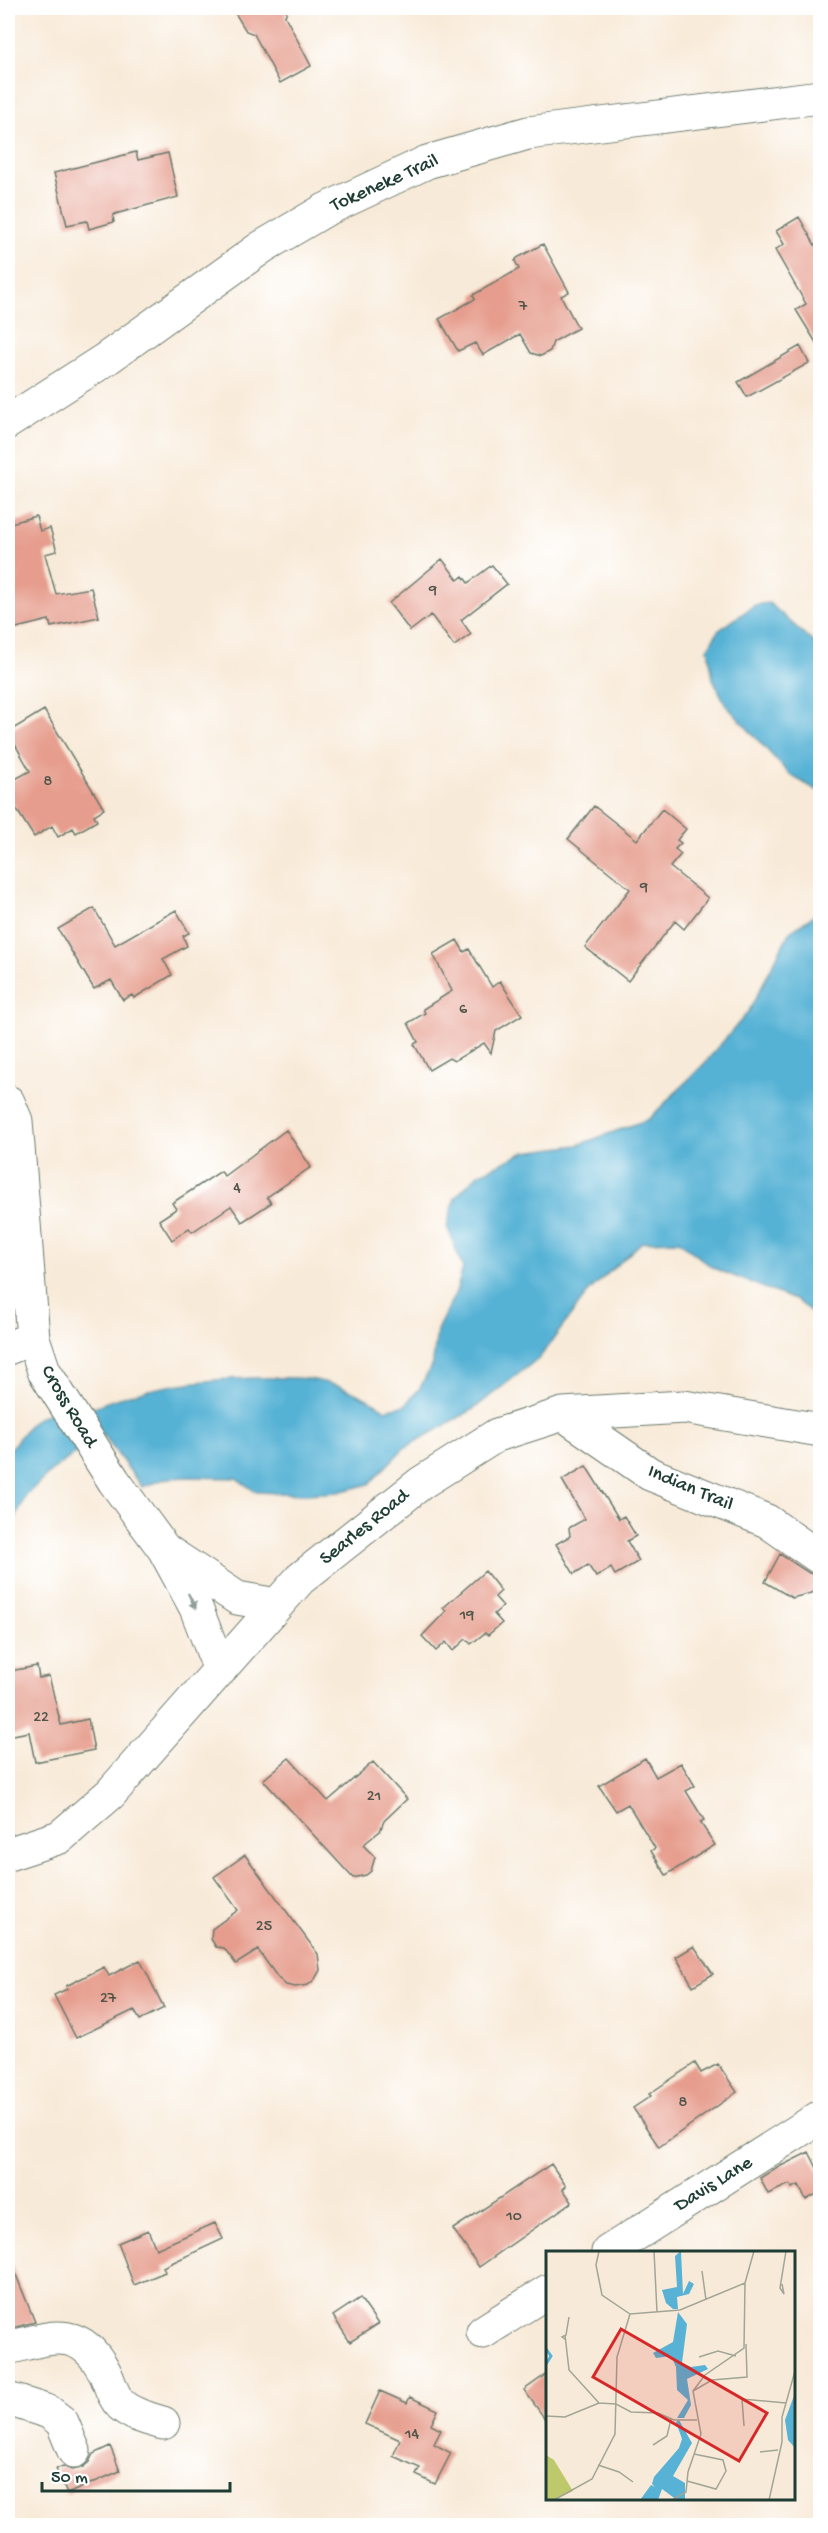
<svg xmlns="http://www.w3.org/2000/svg" width="828" height="2533" font-family="'Gochi Hand',sans-serif">
	<style>
		.water { fill: #57b2d5; stroke: #3b7884; stroke-width: 1.5 }
		.building { fill: #e69d8d }
		.lines { fill: none; stroke-linecap: round; stroke-linejoin: round }
		.minor-casing { stroke: #6b7a6d; stroke-width: 35 }
		.minor { stroke: #fff; stroke-width: 33 }
		.oneway { fill: #8f9e9a }
		.labels { text-anchor: middle; dominant-baseline: central; stroke-width: 6; stroke-linejoin: round; paint-order: stroke }
		.number-label { font-size: 16px; fill: #51554a }
		.street-label { font-size: 20px; fill: #1f3d34; stroke: #fff }
		.inset-river { fill: none; stroke: #57b2d5; stroke-width: 3 }
		.inset-road { fill: none; stroke: #a1a596; stroke-width: 1.5 }
		.view { fill: #d62828; fill-opacity: 0.15; stroke: #d62828; stroke-width: 3 }
		.inset-edge { fill: none; stroke: #1f3d34; stroke-width: 3 }
	</style>
	<rect width="100%" height="100%" fill="#fff"/>
	<filter id="ink" filterUnits="userSpaceOnUse"><feTurbulence type="fractalNoise" baseFrequency=".0167" numOctaves="2"/><feDisplacementMap in="SourceGraphic" scale="12" xChannelSelector="R" yChannelSelector="G"/><feConvolveMatrix kernelMatrix="1 2 1 2 8 2 1 2 1" color-interpolation-filters="sRGB"/></filter>
	<filter id="wash" filterUnits="userSpaceOnUse"><feTurbulence type="fractalNoise" baseFrequency=".008" numOctaves="4" result="noise"/><feDisplacementMap in="SourceGraphic" scale="24" xChannelSelector="R" yChannelSelector="G"/><feGaussianBlur stdDeviation="1.35" result="paint"/><feColorMatrix in="noise" values="0 0 0 0 0 0 0 0 0 0 0 0 0 0 0 0 0 1.4 0 .05"/><feComposite in="paint" operator="in"/></filter>
	<g filter="url(#wash)">
		<rect width="100%" height="100%" fill="#f8ead8"/>
		<path class="water" d="M 769,603 L 820,648 L 820,792 L 790,775 L 726,705 L 713,679 L 708,648 L 718,631 L 755,605 Z
			M 820,911 L 820,1318 L 795,1300 L 713,1268 L 679,1241 L 642,1242 L 589,1291 L 540,1357 L 472,1410 L 404,1448 L 369,1484 L 338,1492 L 306,1494 L 256,1492 L 236,1478 L 189,1477 L 167,1478 L 142,1487 L 96,1425 L 89,1409 C 143,1386 197,1380 255,1378 C 275,1378 300,1376 319,1381 C 343,1386 366,1397 386,1410 L 405,1405 L 420,1388 L 433,1362 L 437,1330 L 456,1292 L 463,1268 L 447,1226 L 455,1198 L 478,1174 L 525,1152 L 578,1145 L 649,1119 L 704,1064 L 749,1011 L 789,933 Z
			M 55,1411 L 80,1450 L 54,1469 L 26,1495 L 8,1535 L 8,1452 L 30,1424 L 39,1417 Z"/>
		<g id="blocks">
			<path class="building" d="M 232,8 L 288,8 L 285,16 L 311,66 L 280,83 L 254,34 L 246,31 Z
				M 136,152 L 138,160 L 168,153 L 178,197 L 115,214 L 113,216 L 114,222 L 89,229 L 87,221 L 67,225 L 54,173 Z
				M 799,217 L 820,254 L 820,349 L 796,310 L 806,304 L 775,250 L 784,244 L 776,231 Z
				M 543,244 L 569,292 L 561,296 L 578,328 L 553,342 L 550,351 L 541,356 L 531,353 L 520,334 L 483,355 L 475,343 L 458,351 L 439,319 L 475,299 L 473,295 L 519,269 L 515,261 L 517,258 Z
				M 800,346 L 809,363 L 747,397 L 738,382 Z
				M 36,516 L 40,531 L 50,528 L 57,551 L 45,554 L 56,594 L 91,588 L 99,617 L 51,627 L 49,620 L 8,630 L 8,524 Z
				M 442,559 L 458,580 L 463,576 L 468,583 L 492,565 L 507,584 L 461,620 L 471,634 L 454,646 L 431,615 L 410,631 L 389,603 Z
				M 44,710 L 104,809 L 94,815 L 97,821 L 76,833 L 73,828 L 58,837 L 52,826 L 34,837 L 10,799 L 12,797 L 8,790 L 8,783 L 30,771 L 8,732 Z
				M 594,806 L 637,840 L 662,809 L 686,829 L 677,840 L 681,843 L 675,849 L 681,854 L 670,867 L 708,898 L 684,929 L 675,921 L 628,981 L 585,947 L 630,889 L 568,839 Z
				M 94,908 L 115,945 L 176,910 L 189,933 L 183,936 L 187,946 L 163,959 L 172,975 L 134,998 L 132,995 L 123,1000 L 111,980 L 94,989 L 58,929 Z
				M 457,940 L 464,952 L 469,949 L 492,987 L 500,981 L 522,1015 L 496,1031 L 491,1053 L 484,1043 L 454,1061 L 449,1058 L 429,1070 L 414,1044 L 418,1042 L 408,1023 L 425,1013 L 423,1009 L 452,991 L 433,954 Z
				M 286,1130 L 311,1167 L 267,1197 L 271,1203 L 242,1222 L 231,1206 L 192,1232 L 189,1228 L 172,1240 L 159,1220 L 176,1209 L 172,1203 L 221,1171 L 224,1176 Z
				M 586,1466 L 619,1519 L 624,1516 L 636,1536 L 627,1541 L 639,1561 L 615,1575 L 611,1568 L 596,1577 L 588,1565 L 574,1574 L 556,1544 L 570,1536 L 569,1528 L 585,1519 L 562,1480 Z
				M 780,1554 L 809,1573 L 820,1576 L 820,1582 L 815,1592 L 792,1598 L 765,1582 Z
				M 485,1571 L 501,1591 L 495,1597 L 503,1606 L 494,1614 L 502,1623 L 488,1635 L 485,1633 L 471,1644 L 466,1639 L 453,1651 L 446,1642 L 436,1651 L 422,1636 L 446,1611 L 443,1608 Z
				M 37,1666 L 39,1678 L 49,1676 L 61,1725 L 88,1719 L 94,1750 L 35,1762 L 29,1732 L 8,1736 L 8,1684 L 14,1683 L 10,1671 Z
				M 289,1758 L 328,1801 L 373,1762 L 407,1799 L 384,1821 L 380,1831 L 363,1845 L 375,1857 L 371,1871 L 366,1875 L 353,1878 L 263,1780 Z
				M 645,1758 L 656,1777 L 681,1763 L 695,1786 L 686,1791 L 704,1820 L 700,1822 L 715,1845 L 666,1875 L 651,1851 L 655,1848 L 628,1804 L 616,1811 L 599,1786 Z
				M 245,1855 L 318,1954 L 320,1970 L 315,1979 L 308,1985 L 295,1987 L 286,1985 L 278,1978 L 258,1950 L 236,1964 L 224,1948 L 216,1947 L 211,1939 L 212,1929 L 238,1910 L 214,1877 Z
				M 694,1946 L 713,1974 L 693,1986 L 676,1957 Z
				M 140,1960 L 164,2008 L 140,2020 L 134,2010 L 76,2038 L 54,1995 L 67,1989 L 66,1986 L 104,1967 L 109,1976 Z
				M 695,2063 L 701,2073 L 718,2064 L 737,2092 L 659,2147 L 633,2108 L 651,2096 L 649,2094 Z
				M 809,2152 L 820,2174 L 820,2192 L 806,2200 L 799,2185 L 792,2188 L 790,2184 L 768,2194 L 760,2178 L 782,2164 L 783,2165 Z
				M 551,2164 L 566,2186 L 563,2189 L 572,2202 L 479,2267 L 453,2229 Z
				M 215,2223 L 223,2239 L 163,2267 L 165,2272 L 134,2285 L 118,2243 L 148,2230 L 156,2249 Z
				M 8,2255 L 35,2322 L 8,2329 Z
				M 360,2298 L 378,2324 L 350,2342 L 333,2316 Z
				M 548,2373 L 548,2423 L 524,2390 Z
				M 380,2391 L 407,2403 L 410,2397 L 438,2410 L 431,2425 L 441,2430 L 434,2444 L 451,2453 L 435,2484 L 416,2475 L 420,2468 L 393,2456 L 400,2440 L 365,2424 Z
				M 110,2446 L 120,2471 L 67,2494 L 56,2469 L 63,2466 L 72,2470 L 82,2468 L 89,2462 L 93,2454 Z"/>
		</g>
	</g>
	<g filter="url(#ink)">
		<use href="#blocks" fill-opacity="0" stroke="#6b7a6d" stroke-width="1.5"/>
		<g class="lines">
			<g class="minor-casing">
				<path id="minor" d="M 8,422 L 106,359 L 262,247 L 325,210 L 427,162 L 528,133 L 820,97
					M 8,1102 L 16,1121 L 33,1338 L 44,1371 L 114,1481 L 164,1549 L 196,1608 L 220,1670
					M 8,1348 L 33,1338
					M 563,1414 L 650,1474 L 767,1521 L 820,1558
					M 168,1552 L 237,1598 L 277,1605
					M 8,1854 L 60,1837 L 110,1794 L 300,1579 L 421,1483 L 497,1435 L 563,1414 L 684,1407 L 820,1430
					M 608,2252 L 820,2117
					M 483,2332 L 548,2291
					M 8,2348 C 49,2338 80,2324 104,2371 C 110,2382 112,2396 121,2405 C 132,2415 149,2419 163,2423
					M 8,2399 L 49,2412 L 62,2422 L 74,2451"/>
			</g>
			<use href="#minor" class="minor"/>
		</g>
		<defs><path id="oneway-solid" d="M-6-.8H1V-3.2L6.5 0L1 3.2V.8H-6Z" transform="scale(1.5)"/></defs>
		<use class="oneway" href="#oneway-solid" transform="translate(192 1601) rotate(63)"/>
	</g>
	<g class="labels">
		<g class="number-label">
			<text x="523" y="307">7</text>
			<text x="433" y="591">9</text>
			<text x="48" y="782">8</text>
			<text x="644" y="888">9</text>
			<text x="463" y="1010">6</text>
			<text x="237" y="1189">4</text>
			<text x="467" y="1616">19</text>
			<text x="41" y="1718">22</text>
			<text x="374" y="1797">21</text>
			<text x="264" y="1927">25</text>
			<text x="108" y="1999">27</text>
			<text x="683" y="2103">8</text>
			<text x="514" y="2217">10</text>
			<text x="412" y="2435">14</text>
		</g>
		<g class="street-label">
			<text transform="translate(385 184) rotate(-24)">Tokeneke Trail</text>
			<text transform="translate(68 1407) rotate(59)">Cross Road</text>
			<text transform="translate(690 1489) rotate(23)">Indian Trail</text>
			<text transform="translate(365 1528) rotate(-39)">Searles Road</text>
			<text transform="translate(714 2185) rotate(-32)">Davis Lane</text>
		</g>
	</g>
	<g transform="translate(546 2251)">
		<rect width="249" height="249" fill="#f8ead8"/>
		<path d="M 0,204 L 8,209 L 27,240 L 8,249 L 0,249 Z" fill="#bdc96b"/>
		<path d="M 135,0 L 137,43 L 143,30 L 148,33 L 143,43 L 131,46 L 132,58 L 127,58 L 120,52 L 116,39 L 131,36 L 129,5 ZM 132,61 L 141,73 L 136,112 L 145,116 L 159,114 L 162,118 L 141,128 L 145,154 L 138,167 L 131,167 L 142,149 L 131,139 L 130,116 L 125,105 L 110,107 L 107,102 L 127,91 ZM 249,142 L 249,197 L 242,189 L 239,169 ZM 133,169 L 146,192 L 127,225 L 139,232 L 139,249 L 131,249 L 116,238 L 112,249 L 94,249 L 105,234 L 109,236 L 106,233 L 108,226 L 133,197 L 136,188 L 130,171 Z" fill="#57b2d5"/>
		<path class="inset-river" d="M 0,98 L 5,105 L 0,113"/>
		<path class="inset-road" d="M 53,0 L 50,14 L 56,44 L 84,63 L 134,59 L 199,32 L 208,0M 108,0 L 111,61M 156,20 L 160,49M 236,33 L 238,43 L 234,37 L 240,0M 19,84 L 23,119 L 53,152M 20,89 L 16,86 L 20,84 L 23,66M 153,106 L 172,100 L 190,105M 147,140 L 166,129 L 201,126 L 200,93M 0,165 L 19,166 L 53,152 L 70,153 L 85,161 L 112,162 L 128,169 L 151,169M 198,175 L 196,148 L 240,152M 107,194 L 121,185 L 125,168M 214,201 L 232,199M 52,214 L 73,221 L 87,231M 141,230 L 170,238 L 180,220 L 177,209 L 148,203M 8,249 L 46,228 L 69,183 L 71,106 L 84,63M 126,249 L 140,241 L 142,221 L 155,183 L 147,140 L 159,124 L 198,97 L 199,32M 223,249 L 236,191 L 236,166 L 249,120"/>
		<path class="view" d="M 75,78 L 221,162 L 193,210 L 47,126 Z"/>
		<rect width="249" height="249" class="inset-edge"/>
	</g>
	<rect width="828" height="2533" fill="none" stroke="#fff" stroke-width="30"/>
	<path d="M42 2482v9h188v-9" fill="none" stroke="#1f3d34" stroke-width="3"/>
	<text x="51" y="2482" font-size="18" fill="#1f3d34" stroke="#ffffff" stroke-width="4.5" paint-order="stroke">50 m</text>
</svg>
